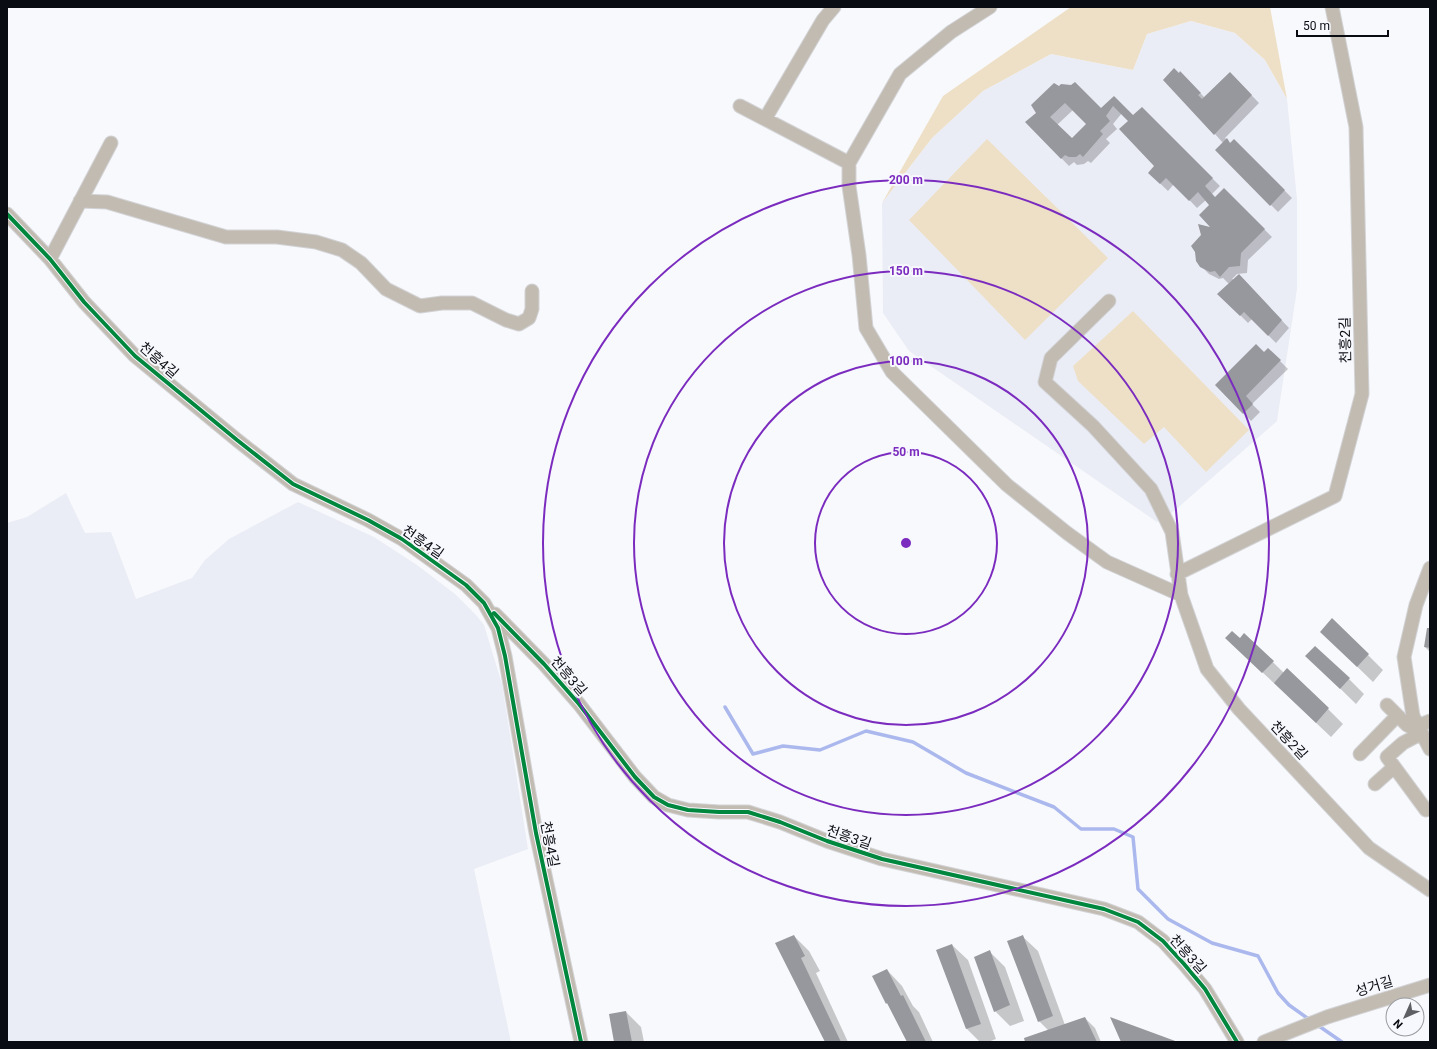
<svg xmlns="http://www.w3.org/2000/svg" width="1437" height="1049" font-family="Roboto,'Noto Sans KR',sans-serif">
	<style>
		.built { fill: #ebedf6 }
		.green { fill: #eee0c7 }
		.shadow { fill: #0003; fill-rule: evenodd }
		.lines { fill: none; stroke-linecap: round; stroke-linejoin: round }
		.stream { stroke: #abb8ed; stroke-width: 3.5 }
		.building { fill: #97989d; fill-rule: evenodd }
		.minor-casing { stroke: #d3d3d6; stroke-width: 15 }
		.minor { stroke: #c1bbb2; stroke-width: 13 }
		.cycleway-casing { stroke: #f7f8fd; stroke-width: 6 }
		.cycleway { stroke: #00873e; stroke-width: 4 }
		.ring { fill: none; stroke: #7b2cbf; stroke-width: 2 }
		.labels { text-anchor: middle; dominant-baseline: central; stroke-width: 4; stroke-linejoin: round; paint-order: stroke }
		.street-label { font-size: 14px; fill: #0a0c13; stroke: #f7f8fd }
		.centre { fill: #7b2cbf; stroke: #f7f8fd; stroke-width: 2 }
		.ring-label { font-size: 12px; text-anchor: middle; font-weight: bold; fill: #7b2cbf; stroke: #f7f8fd; stroke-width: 4; stroke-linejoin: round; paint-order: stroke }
	</style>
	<rect width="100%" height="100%" fill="#f8f9fc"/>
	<path class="built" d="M 1191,21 L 1235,33 L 1265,60 L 1287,99 L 1297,199 L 1297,289 L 1277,421 L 1173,512 L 1157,522 L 909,351 L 883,313 L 882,203 L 932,138 L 983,91 L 1051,54 L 1133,70 L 1147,34 Z
		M 66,493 L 85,533 L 111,532 L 136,599 L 192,578 L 205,560 L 229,539 L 298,502 L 374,537 L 417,565 L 455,594 L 476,615 L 484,625 L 502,684 L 528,849 L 474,869 L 511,1042 L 7,1042 L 7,523 L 27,517 Z"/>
	<path class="green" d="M 1071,7 L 1270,7 L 1287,99 L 1265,60 L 1235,33 L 1191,21 L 1147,34 L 1133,70 L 1051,54 L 983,91 L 932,138 L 882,203 L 943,96 Z
		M 987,139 L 1108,258 L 1025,340 L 909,220 Z
		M 1133,311 L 1249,430 L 1206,472 L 1164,427 L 1144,444 L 1078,381 L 1073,366 Z"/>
	<path class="shadow" d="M 1180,72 L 1205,98 L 1230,73 L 1259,103 L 1225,138 L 1231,144 L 1234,140 L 1292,198 L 1278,212 L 1216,150 L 1223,143 L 1215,134 L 1179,74 Z
		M 1054,84 L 1101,109 L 1114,97 L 1133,116 L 1142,109 L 1220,186 L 1212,194 L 1215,198 L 1224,189 L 1272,237 L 1248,260 L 1247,273 L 1237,274 L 1232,279 L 1246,283 L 1289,328 L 1276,343 L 1252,319 L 1248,323 L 1219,294 L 1229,284 L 1223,278 L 1219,279 L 1209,274 L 1201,266 L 1213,229 L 1210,205 L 1206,200 L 1197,208 L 1174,184 L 1168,191 L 1149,173 L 1156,166 L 1129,121 L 1122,113 L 1113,124 L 1117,129 L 1106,139 L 1110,143 L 1091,163 L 1088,161 L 1084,164 L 1077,165 L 1074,162 L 1069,166 L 1026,122 L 1037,113 ZM 1073,110 L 1087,124 L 1072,140 L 1057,125 Z
		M 1268,349 L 1288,369 L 1252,404 L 1260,412 L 1251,421 L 1216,385 L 1264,354 Z
		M 1430,629 L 1430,652 L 1425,647 Z
		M 1244,634 L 1284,673 L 1328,709 L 1343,724 L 1331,737 L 1242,653 L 1240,639 Z
		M 1337,647 L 1368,655 L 1383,670 L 1373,682 Z
		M 1307,656 L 1349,679 L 1364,694 L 1356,704 Z
		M 794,936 L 809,951 L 820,971 L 816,973 L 848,1042 L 826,1042 Z
		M 1022,936 L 1038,951 L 1065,1025 L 1085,1018 L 1095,1028 L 1101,1042 L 1026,1042 L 1049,1031 L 1039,1021 Z
		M 952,945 L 968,960 L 996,1039 L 988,1042 L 980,1042 L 967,1029 Z
		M 990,952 L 1005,967 L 1024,1021 L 1010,1026 L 995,1011 Z
		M 887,970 L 902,986 L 913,1006 L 919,1012 L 933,1042 L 908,1042 L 873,976 Z
		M 626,1012 L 641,1027 L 644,1042 L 615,1042 Z"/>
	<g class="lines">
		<path class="stream" d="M 725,707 L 753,754 L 783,746 L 820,750 L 866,731 L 913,742 L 966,773 L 1054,807 L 1081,829 L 1114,829 L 1133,837 L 1138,889 L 1168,919 L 1212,943 L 1258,956 L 1278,993 L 1289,1005 L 1310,1020
			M 1316,1024 L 1342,1042"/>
	</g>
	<path class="building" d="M 1174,68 L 1179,73 L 1180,71 L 1201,93 L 1198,95 L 1202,99 L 1230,72 L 1252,95 L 1214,135 L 1163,80 Z
		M 1075,82 L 1101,108 L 1114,96 L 1133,115 L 1142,107 L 1213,178 L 1205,186 L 1215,197 L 1224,188 L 1265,229 L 1241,253 L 1240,266 L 1229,267 L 1220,277 L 1215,271 L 1210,272 L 1200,267 L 1196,261 L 1195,252 L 1191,246 L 1201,235 L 1198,224 L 1210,227 L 1199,215 L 1209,205 L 1198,192 L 1189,201 L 1166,178 L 1160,184 L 1148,173 L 1154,166 L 1119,129 L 1128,121 L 1113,106 L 1106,116 L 1110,121 L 1100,131 L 1103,134 L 1083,157 L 1080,154 L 1076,157 L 1069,157 L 1065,155 L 1061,159 L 1025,122 L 1036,113 L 1031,105 L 1054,83 L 1059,86 L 1061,84 L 1071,85 ZM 1065,103 L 1086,124 L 1072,138 L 1050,117 Z
		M 1227,138 L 1230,143 L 1234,139 L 1285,190 L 1270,206 L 1215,150 Z
		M 1239,274 L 1282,320 L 1268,336 L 1244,312 L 1240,316 L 1217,294 Z
		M 1256,344 L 1264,352 L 1268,348 L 1281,360 L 1246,396 L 1253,404 L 1243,414 L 1215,385 Z
		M 1332,618 L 1369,654 L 1357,667 L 1320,632 Z
		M 1427,628 L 1430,628 L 1430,648 L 1424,647 Z
		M 1232,631 L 1240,638 L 1244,633 L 1274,661 L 1262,673 L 1225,638 Z
		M 1315,646 L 1350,678 L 1340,689 L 1305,656 Z
		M 1287,668 L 1329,708 L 1316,723 L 1274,683 Z
		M 794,935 L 805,956 L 801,958 L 841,1042 L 825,1042 L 775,943 Z
		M 1023,935 L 1053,1016 L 1038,1022 L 1007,941 Z
		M 952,944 L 981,1024 L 966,1029 L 936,950 Z
		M 990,950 L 1010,1005 L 994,1012 L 974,957 Z
		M 887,969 L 901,996 L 903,995 L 926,1042 L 907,1042 L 887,1003 L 886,1004 L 872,976 Z
		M 626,1011 L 632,1042 L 614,1042 L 609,1014 Z
		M 1085,1017 L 1097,1042 L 1025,1042 L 1024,1038 Z
		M 1110,1017 L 1178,1042 L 1121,1042 Z"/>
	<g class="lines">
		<g class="minor-casing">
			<path id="minor" d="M 990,7 L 951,32 L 900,74 L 849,163 L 849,186 L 859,255 L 866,328 L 892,372 L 1007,485 L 1067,533 L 1107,562 L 1181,595
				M 740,106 L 849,163
				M 765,119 L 823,20 L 834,7
				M 80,201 L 107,202 L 226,237 L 277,237 L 316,242 L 342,250 L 361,263 L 386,289 L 420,306 L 442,303 L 472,303 L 506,320 L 519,324 L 529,318 L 532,309 L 532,291
				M 7,214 L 50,259 L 84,302 L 135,356 L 237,440 L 293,484 L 368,520 L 402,539 L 466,585 L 484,603 L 498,628 L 505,656 L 536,833 L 581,1042
				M 50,259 L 111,143
				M 1109,301 L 1051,358 L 1045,382 L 1093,426 L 1151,489 L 1172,532 L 1181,595 L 1207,669 L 1239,709 L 1369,848 L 1430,890
				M 1430,568 L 1416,605 L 1404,657 L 1413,716 L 1430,749
				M 1177,574 L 1335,496 L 1362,394 L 1356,127 L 1332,7
				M 495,614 L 544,664 L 579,704 L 635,777 L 654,797 L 668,805 L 688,810 L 719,812 L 748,812 L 780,822 L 827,841 L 882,859 L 1104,909 L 1138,922 L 1163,941 L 1184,964 L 1205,989 L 1237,1042
				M 1387,705 L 1407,725 L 1422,733
				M 1418,726 L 1430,721
				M 1422,733 L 1403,743 L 1387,757 L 1426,810
				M 1360,754 L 1397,716
				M 1375,784 L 1394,767
				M 1264,1042 L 1327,1017 L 1430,985"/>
		</g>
		<use href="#minor" class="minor"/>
		<g class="cycleway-casing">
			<path id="cycleway" d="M 7,214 L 50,259 L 84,302 L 135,356 L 237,440 L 293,484 L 368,520 L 402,539 L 466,585 L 484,603 L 498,628 L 505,656 L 536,833 L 581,1042
				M 494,613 L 544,664 L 579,704 L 635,777 L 654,797 L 668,805 L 688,810 L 719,812 L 748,812 L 780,822 L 827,841 L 882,859 L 1104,909 L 1138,922 L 1163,941 L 1184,964 L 1205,989 L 1237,1042"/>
		</g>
		<use href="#cycleway" class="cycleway"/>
	</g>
	<g class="ring">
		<circle cx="906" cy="543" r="91"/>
		<circle cx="906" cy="543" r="182"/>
		<circle cx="906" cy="543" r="272"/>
		<circle cx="906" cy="543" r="363"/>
	</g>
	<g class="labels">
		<g class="street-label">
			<text transform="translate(1345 340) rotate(-91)">천흥2길</text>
			<text transform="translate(159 360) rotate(41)">천흥4길</text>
			<text transform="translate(423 542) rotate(35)">천흥4길</text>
			<text transform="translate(569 676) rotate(49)">천흥3길</text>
			<text transform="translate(1289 740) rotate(47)">천흥2길</text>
			<text transform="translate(849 837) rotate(19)">천흥3길</text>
			<text transform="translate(550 844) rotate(79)">천흥4길</text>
			<text transform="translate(1188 954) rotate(48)">천흥3길</text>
			<text transform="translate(1374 986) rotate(-17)">성거길</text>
		</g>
	</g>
	<circle cx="906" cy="543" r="6" class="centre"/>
	<g class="ring-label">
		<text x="906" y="184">200 m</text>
		<text x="906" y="275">150 m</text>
		<text x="906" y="365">100 m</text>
		<text x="906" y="456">50 m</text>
	</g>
	<rect width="1437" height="1049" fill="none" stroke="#0a0c13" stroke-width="16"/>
	<g transform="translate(1405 1017) rotate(225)"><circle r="19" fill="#f7f8fd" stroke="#989a9f"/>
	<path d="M0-3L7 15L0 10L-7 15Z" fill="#5d5f65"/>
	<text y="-6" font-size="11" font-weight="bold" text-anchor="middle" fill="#0a0c13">N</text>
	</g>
	<path d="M1297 30v6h91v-6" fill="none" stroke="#0a0c13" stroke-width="2"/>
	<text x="1303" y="30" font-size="12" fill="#0a0c13" stroke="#f7f8fd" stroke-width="3" paint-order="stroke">50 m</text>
</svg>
